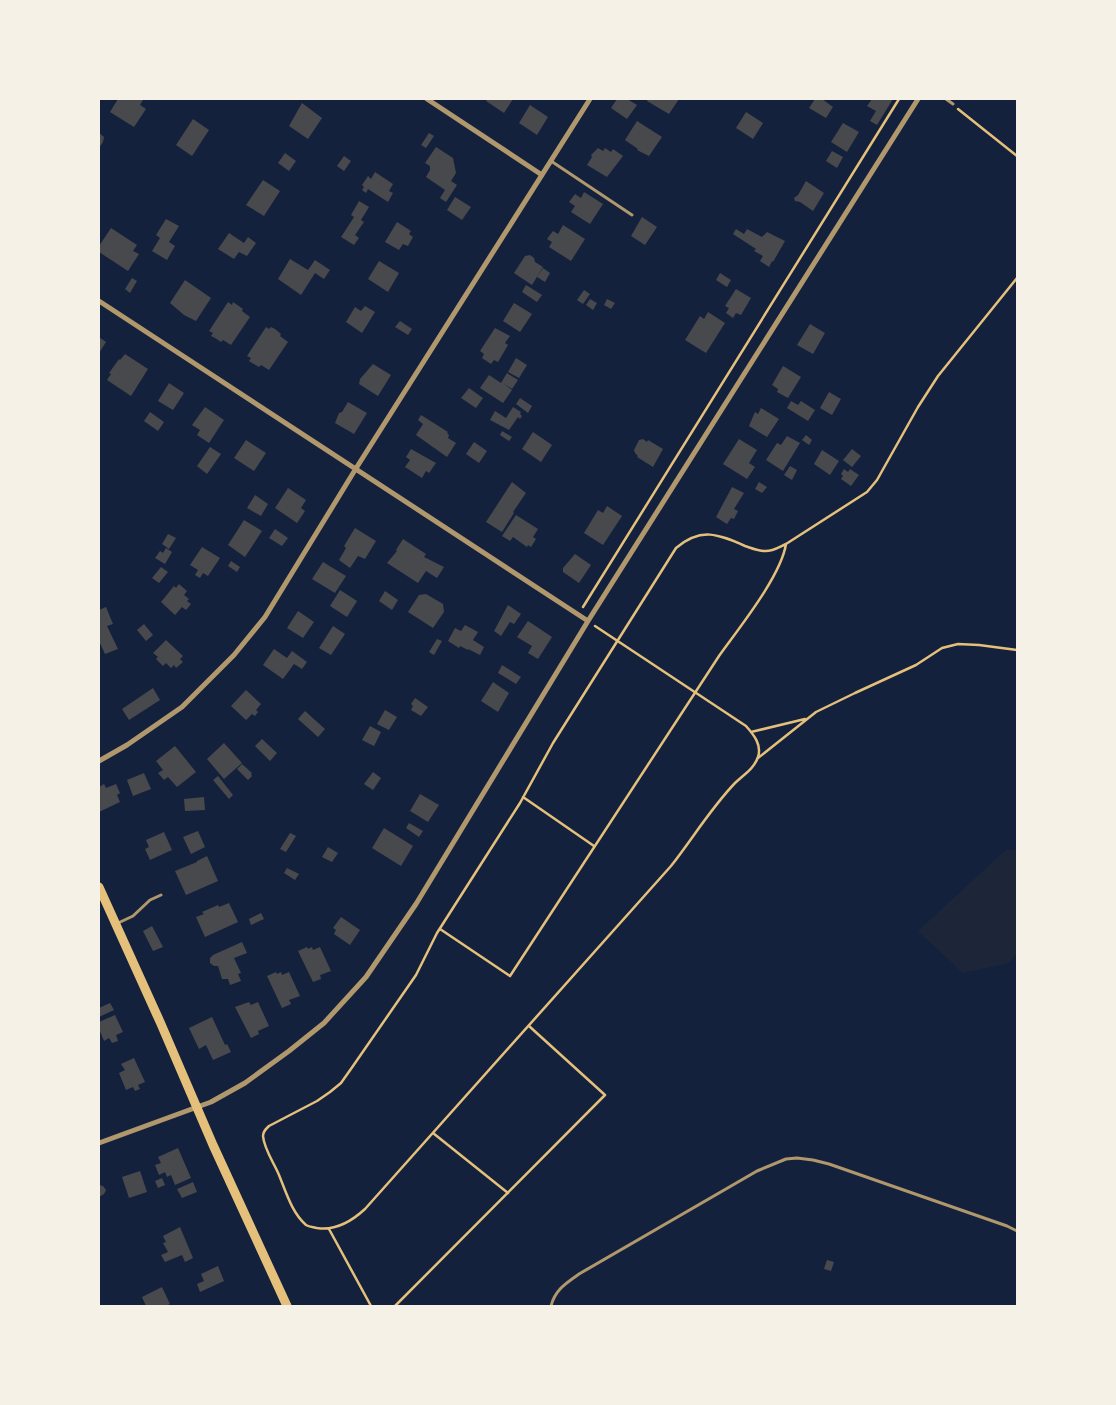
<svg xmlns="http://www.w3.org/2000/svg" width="1116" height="1405" viewBox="0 0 1116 1405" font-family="Barlow,sans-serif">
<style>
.green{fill:#1d2539}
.building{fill:#48494c}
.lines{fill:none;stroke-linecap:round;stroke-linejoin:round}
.path{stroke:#e5c07b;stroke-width:2.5}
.service{stroke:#b1986c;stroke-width:3}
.minor{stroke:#b1986c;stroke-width:5}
.secondary{stroke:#e5c07b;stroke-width:9}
</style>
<rect width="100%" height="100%" fill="#14213d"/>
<path class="green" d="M1006,850H1017V953L1009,963L963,973L918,931Z"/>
<path class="building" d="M118,99L143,100L140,105L146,109L134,127L110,112Z
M488,99H513L504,113L486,101Z
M617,99H627L637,105L627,119L611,108Z
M648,99H679L669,114L647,101Z
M815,99H822L833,107L826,118L809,108Z
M872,99H893L877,125L870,121L876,111L867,106Z
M302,103L322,118L308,139L289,126Z
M530,105L548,117L537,135L519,123Z
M746,112L763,123L753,139L736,128Z
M193,119L209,130L192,156L176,145Z
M637,121L662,137L649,156L637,150L638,149L625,140Z
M843,123L859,132L847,152L831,142Z
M99,133L104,137L103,142L99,148Z
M429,133L434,136L426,148L421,145Z
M436,147L453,158L456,173L451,181L457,185L446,202L440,198L445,190L426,177L430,170V166L425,163Z
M598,148L603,151L605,148L611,152L613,149L623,156L607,177L587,165L592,157L591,155Z
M832,151L843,157L837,168L826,161Z
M285,153L296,161L289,171L278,163Z
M344,156L351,161L344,171L337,166Z
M375,172L393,184L389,191L393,193L388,202L368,189L366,193L362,190L364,187L362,185L368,176L371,179Z
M263,180L280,191L264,216L246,205Z
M806,181L824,193L813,211L800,202L795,201L794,198L798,195Z
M584,192L603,204L590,224L571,212L575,206L569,202L575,194L581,198Z
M455,197L471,207L462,220L447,210Z
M359,201L369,207L361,220L364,222L355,235L359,238L354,245L341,237L354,217L351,215Z
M642,217L657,227L645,245L631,236Z
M166,219L179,226L169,242L175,246L167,260L152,251L160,238L156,235Z
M397,222L411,231L409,234L413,237L408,246L403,244L399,250L385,242Z
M563,225L585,239L571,261L549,247L552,242L547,239L553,231L558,234Z
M111,228L137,245L133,251L139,254L128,271L99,252V246Z
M736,229L744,234L747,229L762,237L767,232L785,241L773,262L772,261L769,267L760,261L763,256L754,251L756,249L733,234Z
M229,233L244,243L248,237L256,243L247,256L239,252L234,259L218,249Z
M530,255L534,258L535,262L543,267L532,285L514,273L525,256Z
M290,259L308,270L315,260L330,270L324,279L315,273L301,295L278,279Z
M379,261L399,273L388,292L368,279Z
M543,268L550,273L545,282L537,277Z
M720,273L731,280L727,287L716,280Z
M132,278L137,281L130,293L125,289Z
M185,280L211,298L196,321L184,315L170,303Z
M526,285L542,295L537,302L522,292Z
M736,289L751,298L741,315L736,313L733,318L726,313L729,308L725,306Z
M584,290L590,294L583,304L577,300Z
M590,299L597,303L593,310L586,305Z
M607,299L615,303L611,309L604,305Z
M228,302L232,305L233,302L243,309L242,311L250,317L231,345L223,340L221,342L215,338L211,336L213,333L209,331Z
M514,303L532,314L520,332L503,321Z
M365,306L375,312L362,333L346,322L355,307L361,311Z
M708,312L725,323L706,353L685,340L700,316L704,319Z
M400,321L412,329L408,335L395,327Z
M810,324L825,333L813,354L797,345Z
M266,327L269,329L271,327L275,329L281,334L280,336L288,342L269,370L261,365L259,367L252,363L249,361L251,358L247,356Z
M495,328L510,336L505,343L508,345L498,362L494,360L491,364L482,358L484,354L480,351Z
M99,337L106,342L99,353Z
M125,354L148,369L131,396L107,380L111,374L109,373L119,359L120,360Z
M516,358L527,365L519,378L508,372Z
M373,364L391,375L378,396L359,384L360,379Z
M783,366L801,377L788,398L777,392L778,389L772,385Z
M507,373L518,380L512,389L503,383L512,390L503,403L480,388L489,375L501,383Z
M169,383L184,393L173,410L158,401Z
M469,388L483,398L476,408L461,398Z
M829,392L841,399L832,415L820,408Z
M520,398L532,406L528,413L516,404Z
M791,401L798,405L801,401L815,410L808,421L787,408Z
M348,402L367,413L354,434L335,423L339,413L342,412Z
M205,407L224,420L209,443L197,435L200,430L192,425Z
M513,407L521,412L520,414L522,416L520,419L518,417L509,430L490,420L495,411L506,418Z
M761,408L779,419L767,437L749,426L755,412L758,414Z
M150,412L164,422L158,431L144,421Z
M421,415L448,432L447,433L449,435L448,438L456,443L447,457L416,435L423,424L418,420Z
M502,431L512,437L509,441L500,435Z
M533,432L552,445L541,462L522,449Z
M806,435L812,440L809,445L802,440Z
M787,436L800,443L783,471L766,460L777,443L781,445Z
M643,439L647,442L648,440L663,449L653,467L637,457L638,456L635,453L634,450L639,440Z
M739,439L757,450L749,463L755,467L747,479L723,464Z
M246,440L266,453L254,471L234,458Z
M474,442L487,451L479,463L466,454Z
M210,447L221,454L207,474L197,466Z
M411,449L436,463L429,473L426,471L422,478L405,467L410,460L406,457Z
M852,449L861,456L852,467L843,460Z
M822,450L839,461L830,475L814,464Z
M790,466L797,470L792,480L784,475Z
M844,469L848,472L850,469L859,475L851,486L841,479L843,476L841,474Z
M512,482L526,493L513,512L514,513L502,532L486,522Z
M759,482L767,487L762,493L755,489Z
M732,487L744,493L734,509L738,511L734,519L731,518L727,524L716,517Z
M288,488L306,500L301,508L305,511L297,523L275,508Z
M255,495L268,504L261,516L247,508Z
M607,506L622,516L603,545L584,533L598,510L603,513Z
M516,515L538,529L533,537L536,539L531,547L528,545L527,547L513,537L510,541L502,536Z
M244,520L262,531L245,557L228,545Z
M355,528L376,541L365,559L358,556L350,568L339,560L346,548L344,546Z
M275,529L288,538L282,546L269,538Z
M168,534L176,538L169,549L162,544Z
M403,539L426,554L424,557L444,567L437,578L426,571L418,583L387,563L397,551L396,550Z
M202,547L220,558L208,576L203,573L200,578L195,575L198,570L190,565Z
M166,548L172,552L165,564L155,558L160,551L163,553Z
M575,554L591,565L579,583L563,572V568Z
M231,561L240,567L237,572L228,566Z
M323,562L346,576L335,593L312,579Z
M161,567L168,572L159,583L152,578Z
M179,584L187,591L184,595L189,599L187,601L191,604L186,610L182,607L175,615L161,602L174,586L176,588Z
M340,590L357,601L347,617L330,606Z
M385,591L398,600L392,610L379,601Z
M426,594L443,604L444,612L433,628L408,612L419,595Z
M508,605L521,614L514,624L510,622L501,636L494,631Z
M106,607L113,624L107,626L118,649L105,654L99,641V610Z
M298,611L314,622L303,638L287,628Z
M528,621L552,637L538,659L528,653L532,646L517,637Z
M144,624L153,635L146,641L137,630Z
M465,625L478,632L473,640L484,647L480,655L468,649V650L460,646L459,648L448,641L455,628L461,631Z
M333,626L345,634L331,655L319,648Z
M437,639L442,641L434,655L429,652Z
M166,640L183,656L180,659L183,662L176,668L174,665L171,668L166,663L163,666L156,659L158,657L153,653Z
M274,649L287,658L292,651L307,662L302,669L294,664L283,679L263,665Z
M502,665L521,677L516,684L498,673Z
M493,682L509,693L498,712L481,701Z
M153,688L160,700L129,720L122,709Z
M246,690L261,704L256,710L258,712L255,716L252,714L246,720L231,706Z
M415,698L428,707L421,716L411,710L413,706L411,704Z
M385,710L397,717L389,730L377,724Z
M305,711L325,729L318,737L298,719Z
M370,726L381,732L374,746L362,740Z
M262,739L277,753L270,761L255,746Z
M224,743L242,763L224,779L207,759Z
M175,746L196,772L177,787L168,777L164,780L158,773L163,770L156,761Z
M242,764L252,773L251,774L252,776L248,780L237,769Z
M373,772L381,778L373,790L364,784Z
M144,773L151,789L133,796L127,780Z
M218,776L233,795L229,799L213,780Z
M104,784L106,788L116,784L120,793L117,795L120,802L99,812V787Z
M420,794L439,805L428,822L410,811Z
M204,797L205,810L185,811L184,799Z
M409,823L423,831L419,837L406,828Z
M384,828L413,846L401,866L372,848Z
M198,831L205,847L191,854L183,837Z
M164,832L172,850L150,860L145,849L149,847L146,840Z
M290,833L296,836L286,852L280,849Z
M328,847L338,853L332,862L322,857Z
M207,856L218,881L186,895L175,871L197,862V861Z
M287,868L299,874L295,880L284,873Z
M229,903L238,922L205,937L196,917L204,914L202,912L218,905L219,907Z
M261,913L264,919L251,925L249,919Z
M341,917L360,930L350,945L334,934L336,930L333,928Z
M152,926L163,947L153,951L143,931Z
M242,942L247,953L234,958L241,973L238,974L241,981L230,985L228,979H222L218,966H214L210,963V958L213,955Z
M307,947L308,949L312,947L313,950L320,947L331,971L320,975L321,979L313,982L298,951Z
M276,972L277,974L281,972L282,975L289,972L300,996L289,1000L291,1004L282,1008L267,976Z
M249,1002L251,1005L258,1002L269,1026L258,1031L259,1034L251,1038L235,1007Z
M110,1003L114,1010L99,1017V1008Z
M115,1015L123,1032L116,1035L118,1041L112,1043L109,1038L104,1041L99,1029V1022Z
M212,1017L225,1045L227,1044L231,1052L213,1060L206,1045L199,1049L189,1028Z
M134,1058L145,1082L138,1085L140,1089L135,1091L133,1087L126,1090L119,1073L125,1070L121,1064Z
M178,1148L191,1178L175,1185L171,1175L167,1177L165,1172L159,1175L155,1165L161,1163L158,1157Z
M140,1171L147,1192L129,1198L122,1177Z
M162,1178L165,1185L158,1188L155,1181Z
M193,1182L197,1192L182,1198L177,1189Z
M99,1185L103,1186L106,1190L104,1194L99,1197Z
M180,1227L193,1258L185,1262L182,1255L165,1262L161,1255L168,1252L163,1243L166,1242L163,1236Z
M827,1260L834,1262L831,1271L824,1269Z
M218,1266L224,1281L200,1292L197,1284L204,1281L201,1274Z
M162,1287L170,1304L166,1306H146L142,1297Z"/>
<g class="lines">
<path class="path" d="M958,109L1017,156
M583,607L899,99
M595,626L746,726C754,735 762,745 758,757C754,769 743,775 735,783C711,808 693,838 671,866L365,1209C352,1221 336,1231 317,1228C313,1227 309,1227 306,1225C292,1213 286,1192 279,1175C274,1163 264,1149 263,1136C263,1131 266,1129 269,1126L317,1101L330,1092L341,1083L353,1066L416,975L437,933L520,803L553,743L676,548C701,527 718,534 745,546C751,548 758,551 764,551C772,552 779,547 786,544L867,492L877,480L918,407L938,376L1017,278
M751,732L805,719
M758,758L816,712L855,693L916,665L942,648L958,644L979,645L1017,650
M523,797L594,846
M440,929L510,976L719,656C739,628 781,576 786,544
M433,1133L508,1193
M329,1229L371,1306
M395,1306L605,1095L529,1026"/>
<path class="service" d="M946,99L953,104
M551,161L632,215
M116,924L133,916L150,900L161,895
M551,1306C555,1290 566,1283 579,1274L757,1171L786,1159L797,1158L813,1160L829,1164L1007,1226L1017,1231"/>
<path class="minor" d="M427,99L542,175
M99,301L588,621
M99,761L127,745L182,707L234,655L265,617L355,470L590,99
M99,1143L211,1102L245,1083L289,1051L324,1023L366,977L416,904L588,621L918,99"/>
<path class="secondary" d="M99,887L161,1024L213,1145L287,1306"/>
</g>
<rect width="1116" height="1405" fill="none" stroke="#f6f1e7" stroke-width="200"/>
</svg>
